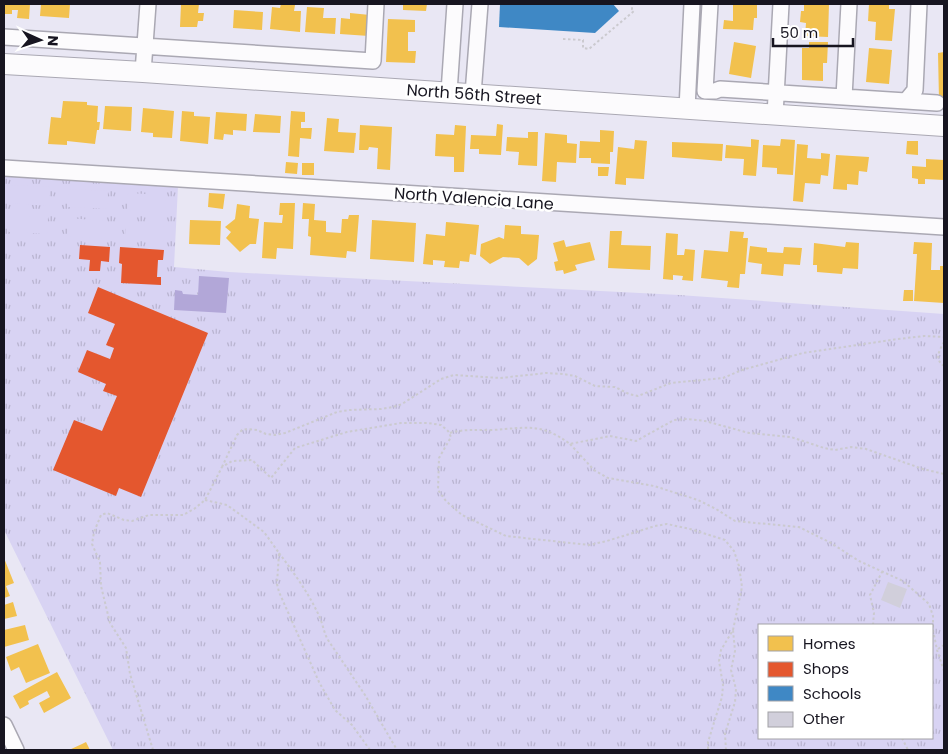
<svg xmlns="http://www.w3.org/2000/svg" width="948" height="754" viewBox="0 0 948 754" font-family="Poppins,sans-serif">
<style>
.grass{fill:url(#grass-tufts);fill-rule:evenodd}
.park{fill:#d8d3f3}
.water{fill:#b2a7d8}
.homes{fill:#f2c14e}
.shops{fill:#e4572e}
.schools{fill:#3f88c5}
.building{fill:#d1cfdb}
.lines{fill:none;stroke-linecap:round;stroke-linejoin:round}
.minor-casing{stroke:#aaa8b3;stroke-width:18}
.major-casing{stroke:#aaa8b3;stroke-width:22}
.path{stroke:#cbcacf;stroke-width:2;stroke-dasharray:2.5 2.5;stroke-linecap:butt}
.minor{stroke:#fcfbfd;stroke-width:15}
.major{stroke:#fcfbfd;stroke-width:20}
.labels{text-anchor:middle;stroke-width:5;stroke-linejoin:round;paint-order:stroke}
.street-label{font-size:16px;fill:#171520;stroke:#fff}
</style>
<defs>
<pattern id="grass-tufts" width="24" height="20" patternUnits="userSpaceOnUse" patternTransform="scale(1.25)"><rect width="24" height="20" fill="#d8d3f3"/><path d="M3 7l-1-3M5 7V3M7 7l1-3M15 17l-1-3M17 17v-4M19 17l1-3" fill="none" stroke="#b9b4d0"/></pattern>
</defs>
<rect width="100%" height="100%" fill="#e9e7f4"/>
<path class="grass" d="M4,175L178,186L174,267L229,272L679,295L944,314V750H113L4,530ZM759,625H932V738H759Z"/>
<path class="park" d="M11,185L50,187L49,206L10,203Z
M69,189L108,191L107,209L68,207Z
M128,193L166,195L165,213L127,210Z
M10,215L48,217L47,234L9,232Z
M68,218L106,221L105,239L67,236Z
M126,222L164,225L163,242L125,240Z"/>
<path class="water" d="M199,276L229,278L226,313L174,310L175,290L182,291L183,294L198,295Z"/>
<path class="homes" d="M4,4H30L29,19L17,18L18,10H12V14H4Z
M41,4H70L69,18L40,16Z
M181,4H199L198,13H204L203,21H198L197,27H180Z
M281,4L295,5L294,11H301L300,32L270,29L272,7L280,8Z
M403,4H427L426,11L403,10Z
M733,4H757V18H754L753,30L723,29L724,20L733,21Z
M804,4H829L828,37L805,36L806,23L800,22L801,11H804Z
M869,4H889V9H895L892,41L875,40L876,22L868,21Z
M307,7L324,8L323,18H336L335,34L305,32Z
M234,10L263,12L262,30L233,28Z
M350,13L370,15L369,36L340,34L341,18L350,19Z
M388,19L415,20V32H408V51H416L415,63L386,62Z
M734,42L756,46L751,78L729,74Z
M809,42H828L827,63H823V81L802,80V48H809Z
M869,48L892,50L889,84L866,82Z
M944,52V100H939L938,53Z
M63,101L87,102V105L98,106L97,122H100L99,130H97L95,144L67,141V145L48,144L51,117L61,118Z
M105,106L132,107L131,131L103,129Z
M143,108L174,111L172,138L153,137V133L141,132Z
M182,111L194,112V116L210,117L208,144L180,141Z
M291,111L305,112V122H301V128H312L311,139L300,138L299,157L288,156Z
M216,112L247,114L246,131L233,130V135L224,134L223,140L214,139Z
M255,114L281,116L280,133L253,132Z
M327,118L339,119L338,132L356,133L354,153L324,151Z
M497,124L503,125L501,155L479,154V149H470L471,135L496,136Z
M360,125L392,127L390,170L377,169L378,148L369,147L368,150H359Z
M455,125L466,126L464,172H454V157L435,156L436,134L454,135Z
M600,130L614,131L613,152H610V164L591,163V158H579L580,141L600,142Z
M528,132H538L537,166L518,165L519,152L506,151L507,137L528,138Z
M545,133L567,135V143L577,144L576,163L557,162L556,182L542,181Z
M751,139L759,140L756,176L743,175L744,159L725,158L726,145L751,147Z
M781,139L795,140L793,175L777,174V168L762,167L763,145L780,146Z
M635,140L647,141L644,179L626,178V185L615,184L618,147L634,149Z
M907,141H918V155L906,154Z
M672,142L723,144L722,161L672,157Z
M797,144L808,145L807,158L821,159V153L830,154L828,176L821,175L820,184L805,183L803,202L793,201Z
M836,155L869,157L867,172L859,171L858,185L847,184V190L833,189Z
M926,159L944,160V180L925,179V184H918V179L912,178V166L926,167Z
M286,162L298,163L297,174L285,173Z
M302,163H314V175H302Z
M598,167H609L608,176H598Z
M209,193L225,194L223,209L208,207Z
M280,203H295L293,249L277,248L276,259L262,258L264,222L282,223L283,215H279Z
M303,203L315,204L314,220L326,221V232L341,233L342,219H348L349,215H359L356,252L347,251L346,258L310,255L311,237L308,236L309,219H302Z
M237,204L250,206L249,218L259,219L256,244H250L240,252L226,238L231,232L225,227L235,219Z
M190,220L221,221L220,245L189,244Z
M372,220L416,223L414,262L370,259Z
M446,222L479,225L476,255L470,254L469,262L460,261L459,268L444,267L445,261L433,260V265L423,264L426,234L445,236Z
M505,225L521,226V234L539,235L537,259L528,266L519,258L503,257L490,264L480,256L481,244L499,237L504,239Z
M610,231H622L621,245L651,246L650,270L608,268Z
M730,231L744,232L743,238H748L745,274H740L739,288L727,287L728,281L701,278L704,250L728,252Z
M666,233L678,234L677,255H684L685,249L695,250L693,281L682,280L683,276L673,275V280L663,279Z
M564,240L566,247L590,242L595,260L575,265L577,270L564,274L563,270L556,271L554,262L558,261L553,243Z
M846,242L859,243L858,269L843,268L842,274L817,272V265H813L814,243L845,247Z
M914,242L932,243L931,270H940V266H944V303L914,301L917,254H913Z
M750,246L767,248V252L783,253L784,247L802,248L800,265L784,264L783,276L761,274L762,264L748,262Z
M904,290H913V301H903Z
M4,558L14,583L6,586L10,596L4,598Z
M13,602L17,616L4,619V605Z
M25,625L29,640L4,647V630Z
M38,644L50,673L26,683L19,667L11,671L6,657Z
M57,672L71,698L44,713L39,703L50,697L47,691L28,701L29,704L20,709L13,696Z
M86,742L90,750H69L82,744Z"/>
<path class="shops" d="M80,245L110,247L109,262L101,261L100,271H89L90,260L79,259Z
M120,247L164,250L163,260H158L157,277H161V285L121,283L122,264L119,263Z
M98,287L208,333L141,497L119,488L116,496L53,470L74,420L102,431L117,396L103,391L106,384L78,372L87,350L110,359L114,348L106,345L115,324L88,313Z"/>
<path class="schools" d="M500,4H613L619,11L595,33L499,27Z"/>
<path class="building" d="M888,582L907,589L900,608L881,600Z"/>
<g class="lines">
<defs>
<path id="minor" d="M710,4L705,91H715L720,89L937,103
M4,37L373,61L376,4
M143,72L148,4
M449,92L455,4
M473,94L480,4
M844,97L849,4
M906,101L915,90L919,4
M687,109L692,4
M775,115L781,4
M4,168L944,227
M4,725L16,750"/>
<path id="major" d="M4,64L143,72L944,126"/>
</defs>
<use href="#minor" class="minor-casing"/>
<use href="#major" class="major-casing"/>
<path class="path" d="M563,39L583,40V48L589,49L634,11L632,9V4
M944,342C939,351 934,359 944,366
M450,433C464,429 477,430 492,430C526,428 540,422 570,444L610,436L636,441L674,420L687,419L705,421L749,433L791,437L824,448L835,450L851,447L866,449L923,469L944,474
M570,444L594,470L608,478L654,486L698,500L716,509L735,521L799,527L831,543L859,561L903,581L929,604L933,616V630L937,650L944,671
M222,467L237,435L242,430L248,429L257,430L266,434L275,435L285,433L337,412L349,410L381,409L393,407L402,404L441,379L454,375L500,378L546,373L563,374L575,376L595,386L615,387L629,394L638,396L671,383L723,378L742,370L803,353L898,339L924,336L944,337
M205,500L227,505L264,532L279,553L277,584L279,592L319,682L335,710L352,725L370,750
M279,553C294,573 310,595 320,618C323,625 324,633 328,640L365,695L397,750
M873,625L874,613L870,595L882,572
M938,649L944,645
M902,738L908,750
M153,750L130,674L126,648L110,623L101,586L100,562L92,544L94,532L101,515L107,513L124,520L132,521L149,515H183L194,509L205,500L222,467L232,461L252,460L271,478L295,448L347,432L401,423H428L441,425L448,431L451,437L439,458L438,490L446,501L462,515L506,536L589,545L607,541L655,526L667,524L690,529L725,540L734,551L739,566L742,587L733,630L721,650L719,661L723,685L722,697L708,742V750
M726,750L725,734L735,702L736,689L731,670L735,651L733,630"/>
<use href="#minor" class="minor"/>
<use href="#major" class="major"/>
</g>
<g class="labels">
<g class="street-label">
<text transform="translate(474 94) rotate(4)" y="6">North 56th Street</text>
<text transform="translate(474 198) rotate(4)" y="6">North Valencia Lane</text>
</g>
</g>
<rect width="948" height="754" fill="none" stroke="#171520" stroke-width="10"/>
<rect x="758" y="624" width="175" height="115" fill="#ffffff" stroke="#a2a1a6"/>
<rect x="768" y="636" width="25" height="15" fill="#f2c14e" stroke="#a2a1a6"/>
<text x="803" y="649" font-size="15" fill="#171520">Homes</text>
<rect x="768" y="662" width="25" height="15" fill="#e4572e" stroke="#a2a1a6"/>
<text x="803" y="674" font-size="15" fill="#171520">Shops</text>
<rect x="768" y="686" width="25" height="15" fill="#3f88c5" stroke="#a2a1a6"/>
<text x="803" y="699" font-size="15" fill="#171520">Schools</text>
<rect x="768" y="712" width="25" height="15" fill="#d1cfdb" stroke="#a2a1a6"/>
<text x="803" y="724" font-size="15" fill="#171520">Other</text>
<g transform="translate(40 40) rotate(93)" stroke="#ffffff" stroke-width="4" paint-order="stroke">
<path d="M0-4L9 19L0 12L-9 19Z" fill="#171520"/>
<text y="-8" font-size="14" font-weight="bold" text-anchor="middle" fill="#171520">N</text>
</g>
<path d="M773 38v8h80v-8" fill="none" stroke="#171520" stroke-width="2.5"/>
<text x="780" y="38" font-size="15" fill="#171520" stroke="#ffffff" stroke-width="4" paint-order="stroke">50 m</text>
</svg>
